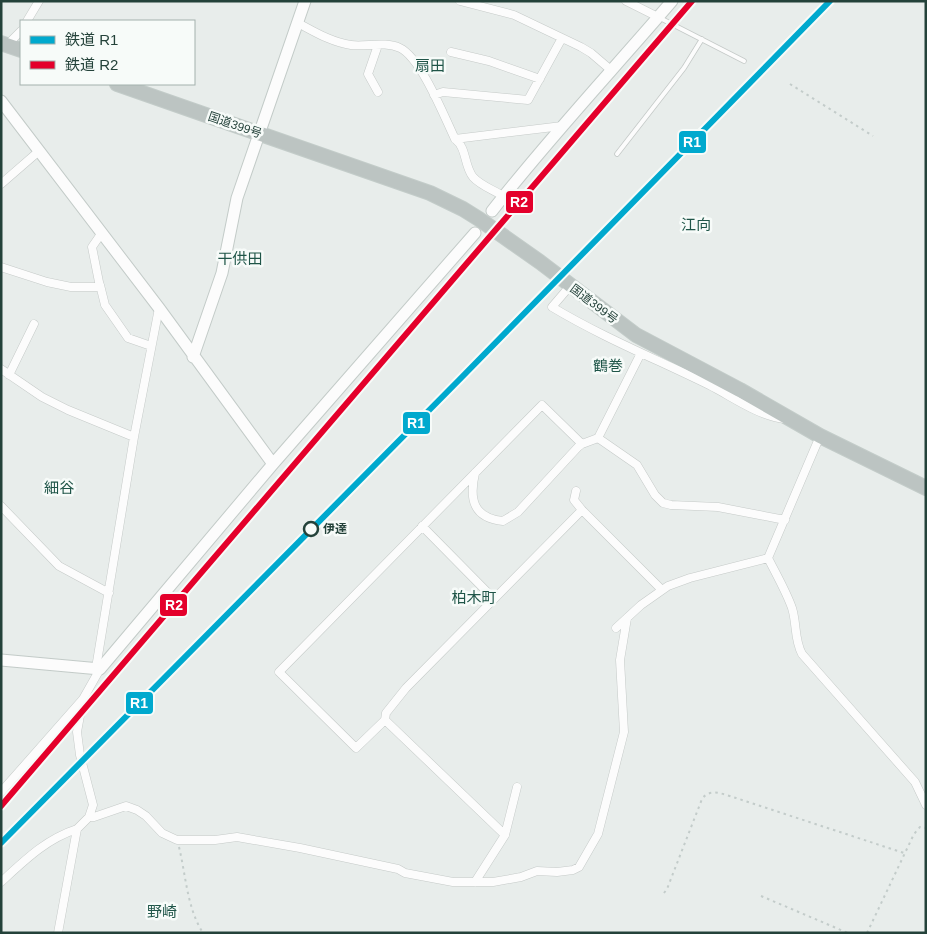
<svg xmlns="http://www.w3.org/2000/svg" width="927" height="934" viewBox="0 0 927 934" font-family="Arial,'Noto Sans JP',sans-serif">
<style>
.lines{fill:none;stroke-linecap:round;stroke-linejoin:round}
.lane-casing{stroke:#c5cac8;stroke-width:5.5}
.street-casing{stroke:#c5cac8;stroke-width:9}
.secondary-casing{stroke:#c3cbc8;stroke-width:13}
.highway-casing{stroke:#c3ccc9;stroke-width:16}
.path{stroke:#c3ccca;stroke-width:2;stroke-dasharray:2.5 4;stroke-linecap:butt}
.lane{stroke:#fcfcfc;stroke-width:4}
.street{stroke:#fcfcfc;stroke-width:8}
.secondary{stroke:#fcfcfc;stroke-width:11}
.highway{stroke:#bcc4c2;stroke-width:14}
.rail-1-casing{stroke:#f7fbf9;stroke-width:10}
.rail-2-casing{stroke:#f7fbf9;stroke-width:10}
.rail-1{stroke:#00a9ce;stroke-width:6}
.rail-2{stroke:#e4002b;stroke-width:6}
.stop-dot{fill:#f7fbf9;stroke:#24423a;stroke-width:2.5}
.labels{text-anchor:middle;stroke-width:5;stroke-linejoin:round;paint-order:stroke}
.street-label{font-size:12px;fill:#24423a;stroke:#f7fbf9}
.stop-label{font-size:12px;font-weight:bold;fill:#24423a;stroke:#f7fbf9;text-anchor:start}
.quarter-label{font-size:15px;fill:#1f5548;stroke:#f7fbf9}
.line-badge{stroke:#f7fbf9;stroke-width:2}
.badge-label{font-size:14px;text-anchor:middle;font-weight:bold;fill:#fff}
</style>
<rect width="100%" height="100%" fill="#e8edeb"/>
<g class="lines">
<defs>
<path id="lane" d="M660,18L744,61
M617,154L684,68L702,39"/>
<path id="street" d="M460,1L514,15L581,47L591,53L612,71
M626,1L658,17
M27,21L39,1
M298,23C315,32 331,42 351,45C366,47 385,41 400,48C421,58 444,116 455,139C467,148 464,166 473,177C481,186 494,190 503,196
M7,45L21,31
M378,45L368,74L378,92
M451,52L489,61L540,79
M434,95L443,92L528,100L562,38
M455,139L562,126
M1,184L39,151
M1,267L47,282L71,287H100L92,247L101,234
M100,285L105,305L128,338L151,346
M570,286L552,307C602,337 656,359 709,385C733,397 758,416 785,419
M1,369L42,397L68,410L134,437
M9,375L34,324
M598,438L637,465L655,495L663,503L671,505L718,507L785,520
M475,473C469,499 473,518 503,521L518,512L578,447L582,444L598,438L641,353
M576,491L574,500L582,510L662,590
M1,506L59,566L109,593
M422,526L494,599
M768,558C776,574 786,591 792,608C797,624 794,639 802,654L915,782L926,805
M616,628L641,605L668,586L690,578L768,558L820,436
M96,668L134,437L159,308
M385,720L356,748L279,672L542,405L582,444
M1,792L83,699L100,669
M89,817H94L126,806L137,810L146,816L162,833L177,840H215L237,837L300,848L398,869L405,873L453,882H493L521,877L537,871L557,872L573,870L579,867L598,834L624,732L620,660L627,618
M505,835L385,720L386,713L406,688L582,510
M1,882C25,860 46,839 77,829
M475,882L505,835L517,787
M58,933L77,829L89,817L93,805L80,755L77,732L83,699"/>
<path id="secondary" d="M1,101L159,308L273,464
M492,211C549,138 612,71 672,1
M193,357L222,273L237,198L305,1
M1,660L100,669L273,464L475,233"/>
<path id="highway" d="M1,43L21,50
M117,84L430,193L463,209L479,219L540,262L636,335L740,390L820,436L926,488"/>
</defs>
<use href="#lane" class="lane-casing"/>
<use href="#street" class="street-casing"/>
<use href="#secondary" class="secondary-casing"/>
<use href="#highway" class="highway-casing"/>
<path class="path" d="M790,84L873,136
M179,847C186,876 187,908 203,933
M664,893L667,889L702,799C710,787 725,795 736,798L904,853
M761,896L848,933
M867,933L914,834L920,827L926,828"/>
<use href="#lane" class="lane"/>
<use href="#street" class="street"/>
<use href="#secondary" class="secondary"/>
<use href="#highway" class="highway"/>
<defs>
<path id="rail-1" d="M1,843L460,379L830,1"/>
<path id="rail-2" d="M1,806L692,1"/>
</defs>
<use href="#rail-1" class="rail-1-casing"/>
<use href="#rail-2" class="rail-2-casing"/>
<use href="#rail-1" class="rail-1"/>
<use href="#rail-2" class="rail-2"/>
</g>
<circle class="stop-dot" cx="311" cy="529" r="7"/>
<g class="labels">
<g class="street-label">
<text transform="translate(235 125) rotate(19)" y="4">国道399号</text>
<text transform="translate(594 304) rotate(37)" y="4">国道399号</text>
</g>
<g class="stop-label">
<text x="323" y="533">伊達</text>
</g>
<g class="quarter-label">
<text x="430" y="71">扇田</text>
<text x="696" y="230">江向</text>
<text x="240" y="264">干供田</text>
<text x="608" y="371">鶴巻</text>
<text x="59" y="493">細谷</text>
<text x="474" y="603">柏木町</text>
<text x="162" y="917">野崎</text>
</g>
</g>
<g class="line-badge">
<rect x="678" y="130" width="29" height="24" rx="5" fill="#00a9ce"/>
<rect x="505" y="190" width="29" height="24" rx="5" fill="#e4002b"/>
<rect x="402" y="411" width="29" height="24" rx="5" fill="#00a9ce"/>
<rect x="159" y="593" width="29" height="24" rx="5" fill="#e4002b"/>
<rect x="125" y="691" width="29" height="24" rx="5" fill="#00a9ce"/>
</g>
<g class="badge-label">
<text x="692" y="147">R1</text>
<text x="519" y="207">R2</text>
<text x="416" y="428">R1</text>
<text x="174" y="610">R2</text>
<text x="139" y="708">R1</text>
</g>
<rect width="927" height="934" fill="none" stroke="#24423a" stroke-width="5"/>
<rect x="20" y="20" width="175" height="65" fill="#f7fbf9" stroke="#a3b1ad"/>
<rect x="30" y="36" width="25" height="8" fill="#00a9ce" stroke="#a3b1ad"/>
<text x="65" y="45" font-size="15" fill="#24423a">鉄道 R1</text>
<rect x="30" y="61" width="25" height="8" fill="#e4002b" stroke="#a3b1ad"/>
<text x="65" y="70" font-size="15" fill="#24423a">鉄道 R2</text>
</svg>
